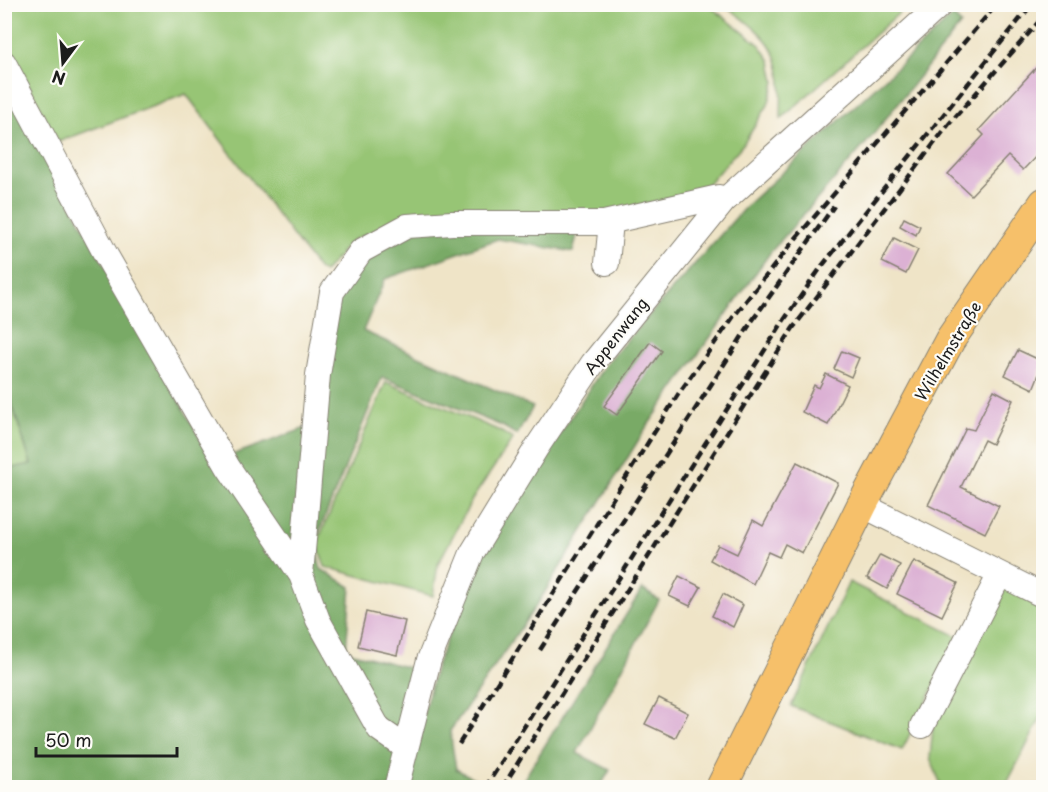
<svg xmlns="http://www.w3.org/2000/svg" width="1048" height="792" viewBox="0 0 1048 792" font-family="'Playpen Sans',sans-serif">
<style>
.green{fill:#97c574;stroke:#5a7048;stroke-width:1.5}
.forest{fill:#79aa66;stroke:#4a6341;stroke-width:1.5}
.building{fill:#dcb1d4}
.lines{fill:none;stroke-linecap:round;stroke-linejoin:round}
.minor-casing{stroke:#868072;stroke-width:26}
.major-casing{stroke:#868072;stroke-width:32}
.minor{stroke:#fff;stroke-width:24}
.major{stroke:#f6c06b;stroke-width:30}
.rail{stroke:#1c1c1c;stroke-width:4.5;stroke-dasharray:9 4.5;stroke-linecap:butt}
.labels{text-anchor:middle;stroke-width:4.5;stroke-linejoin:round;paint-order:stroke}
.street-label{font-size:16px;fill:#1c1c1c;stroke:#fdfcf7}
</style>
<rect width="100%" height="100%" fill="#fdfcf7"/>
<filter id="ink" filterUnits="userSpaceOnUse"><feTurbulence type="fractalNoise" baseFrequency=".0167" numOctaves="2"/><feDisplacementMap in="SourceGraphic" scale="12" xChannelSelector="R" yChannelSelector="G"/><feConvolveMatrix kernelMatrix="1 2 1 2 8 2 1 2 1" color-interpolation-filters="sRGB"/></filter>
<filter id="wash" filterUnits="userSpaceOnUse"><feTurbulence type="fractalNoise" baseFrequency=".008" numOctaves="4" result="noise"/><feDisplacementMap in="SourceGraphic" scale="24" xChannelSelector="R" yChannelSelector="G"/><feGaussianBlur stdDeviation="1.35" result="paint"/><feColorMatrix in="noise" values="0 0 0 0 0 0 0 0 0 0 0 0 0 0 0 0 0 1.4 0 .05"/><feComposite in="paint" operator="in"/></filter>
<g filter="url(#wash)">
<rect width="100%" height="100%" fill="#efe4c7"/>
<path class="green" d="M5,4L708,5L760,45L771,61L775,82L768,105L744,143L702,191L611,213L408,216L351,241L324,273L318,269L186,94L58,142L5,39Z
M724,5H908L781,119C783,54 779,44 724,5Z
M4,381L31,464L5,470H4Z
M386,382L500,431L513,439L473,498L438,564L433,596L325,567L317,543Z
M849,582L959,637L902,750L791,706Z
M1003,585L1043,605V714L1005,787H942L930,758L933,726Z"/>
<path class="forest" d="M953,16L961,24L868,141L770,253L646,428L538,603L450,731L456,769L475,779L470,787L404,788L436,666L482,553L605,365L747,205Z
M5,84L213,462L314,425L332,292L407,226L580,223L573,252L498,239L385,279L363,331L533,407L517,435L502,426L382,377L314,544L321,569L351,587L346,651L417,670L391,787H5L4,470L31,464L5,381Z
M642,589L659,600L577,753L610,770L600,787H519Z"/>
<g id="blocks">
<path class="building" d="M1044,59V148L1023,170L1008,156L971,195L948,174L984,135L979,130Z
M904,218L920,226L916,235L900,226Z
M894,238L918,250L906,274L882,262Z
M650,342L662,351L617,415L604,406Z
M1018,350L1044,362L1033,389L1005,375Z
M842,351L859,358L851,377L834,369Z
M826,374L848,385L828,425L802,412L814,385L819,388Z
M994,390L1013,400L992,444L984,440L961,487L999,506L985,533L928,505L966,428L974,430Z
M797,462L838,483L802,553L785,544L779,557L768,552L753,584L710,560L718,545L737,554L753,520L763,526Z
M880,555L900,565L887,589L867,578Z
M914,561L958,583L942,616L897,594Z
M679,576L701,587L690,606L669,596Z
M723,594L743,605L733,627L712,616Z
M366,612L405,621L397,655L358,646Z
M659,698L688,713L675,738L645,724Z"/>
</g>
</g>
<g filter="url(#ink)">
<use href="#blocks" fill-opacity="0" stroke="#868072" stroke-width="1.5"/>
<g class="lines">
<defs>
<path id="minor" d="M4,63L107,257L228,467L301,575L318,620L379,729L405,747
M607,263L611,222
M862,505L1044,596
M301,575L318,375L332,292L361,251L407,226L452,223H604L719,197L724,201
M922,726L1000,574
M396,788L429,660L472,553L537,447L593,363L724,201L941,4"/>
<path id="major" d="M721,788L862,505L950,340L1044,203"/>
</defs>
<use href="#minor" class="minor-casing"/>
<use href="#major" class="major-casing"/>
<use href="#minor" class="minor"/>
<use href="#major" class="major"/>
<path class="rail" d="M540,650L752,321L834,206
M459,744L679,393L734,316L797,237L997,4
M485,788L784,320L822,266L1032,4
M502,788L793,328L949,124L1044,16"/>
</g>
</g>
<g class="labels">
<g class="street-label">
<text transform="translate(616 336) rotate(-52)" y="6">Appenwang</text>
<text transform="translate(948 351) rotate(-59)" y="6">Wilhelmstraße</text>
</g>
</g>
<rect width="1048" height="792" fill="none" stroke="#fdfcf7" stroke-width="24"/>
<g transform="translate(63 63) rotate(196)" stroke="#fdfcf7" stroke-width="4.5" paint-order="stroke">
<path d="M0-4.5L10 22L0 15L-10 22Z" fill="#1c1c1c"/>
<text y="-9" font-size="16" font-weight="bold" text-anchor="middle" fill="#1c1c1c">N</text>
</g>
<path d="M36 747v9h141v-9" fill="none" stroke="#1c1c1c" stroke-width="3"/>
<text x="45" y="747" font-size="18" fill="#1c1c1c" stroke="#fdfcf7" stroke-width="4.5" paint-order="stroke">50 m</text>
</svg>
